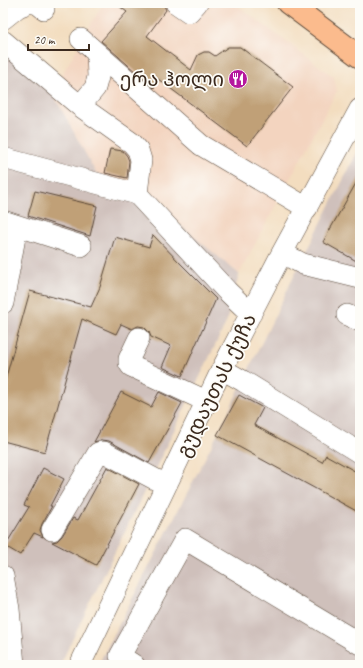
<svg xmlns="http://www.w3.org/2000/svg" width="363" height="668" viewBox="0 0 363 668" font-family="Caveat,'Noto Sans Georgian',sans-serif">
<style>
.built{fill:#f3d4bf}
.industrial{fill:#cfc0bb}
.building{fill:#c0a077}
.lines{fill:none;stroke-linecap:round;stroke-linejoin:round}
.minor-casing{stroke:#574536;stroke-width:22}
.major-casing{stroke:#574536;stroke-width:24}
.minor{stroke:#fff;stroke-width:21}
.major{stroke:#fbbb8d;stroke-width:22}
.labels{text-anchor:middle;stroke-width:3.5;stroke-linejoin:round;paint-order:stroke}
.poi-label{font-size:20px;fill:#3b2a1e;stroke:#fdfcf7;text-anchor:end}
.street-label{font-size:20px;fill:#3b2a1e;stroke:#fdfcf7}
</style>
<rect width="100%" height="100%" fill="#fdfcf7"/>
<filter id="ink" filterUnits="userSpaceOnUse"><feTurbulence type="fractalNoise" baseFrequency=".025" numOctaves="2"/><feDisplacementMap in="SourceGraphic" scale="8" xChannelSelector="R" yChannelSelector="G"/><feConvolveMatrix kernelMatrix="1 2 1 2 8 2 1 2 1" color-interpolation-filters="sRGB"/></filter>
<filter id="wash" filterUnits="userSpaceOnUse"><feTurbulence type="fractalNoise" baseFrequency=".012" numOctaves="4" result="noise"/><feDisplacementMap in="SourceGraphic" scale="16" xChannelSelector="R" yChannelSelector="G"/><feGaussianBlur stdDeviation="0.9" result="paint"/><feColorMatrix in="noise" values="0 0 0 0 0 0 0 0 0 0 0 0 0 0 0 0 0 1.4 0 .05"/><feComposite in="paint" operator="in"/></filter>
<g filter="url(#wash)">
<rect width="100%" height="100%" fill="#f3ddbf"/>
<path class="built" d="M103,3H234L334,77L337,91L239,274L131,184L96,173L52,92Z"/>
<path class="industrial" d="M3,46L52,92L96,173L131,184L239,274L226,323L60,665H3Z
M360,147V665H98L217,435L295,274Z"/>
<g id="blocks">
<path class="building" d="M115,3H164L165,8L166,10L147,36L191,70L198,55L204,52H209L215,56L228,47H240L293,87L247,146L158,79L154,88L101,41L127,12Z
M110,149L123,151L127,156L129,161L127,178L105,173Z
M360,176V263L323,242Z
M35,191L97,206L90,236L28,216Z
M153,235L180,263L216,299L182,376L162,367L171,346L151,337L149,332L144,327L138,326L132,329L121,324L116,334L82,319L45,452L3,441V388L30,291L91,307L100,287L115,237L149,247Z
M121,392L151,407L159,392L182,403L149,463L109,441L101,440L94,442Z
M239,395L263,408L254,425L322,462L326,455L360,474V513L217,435Z
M107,467L139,484L96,565L52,542L57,541L62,536L73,518L78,520Z
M43,468L64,479L50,506H52L42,524L40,530L43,537L34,533L20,555L5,546L29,507L24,505Z"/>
</g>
</g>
<g filter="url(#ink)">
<use href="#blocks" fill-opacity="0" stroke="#574536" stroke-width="1"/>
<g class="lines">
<defs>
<path id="minor" d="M34,3L38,4L44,9
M176,3L189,12L197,3
M3,19L18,7L28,3
M81,39L201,145L307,208
M3,41L80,106L132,143L138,150L141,160L137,194
M80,106L95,88L98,77L97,53
M3,158L137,194L227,291L251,314
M3,221L81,246
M282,253L303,264L360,278
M3,303L17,226
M347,315L360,321
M139,338L129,359V363L131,366L206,401
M222,369L243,381L360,453
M52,530L98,453L101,452H104L166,485
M3,576L9,609L14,665
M80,665L222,369L282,253L360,109
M134,665L120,656L185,539L360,644"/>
<path id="major" d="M288,3L360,57"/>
</defs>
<use href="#minor" class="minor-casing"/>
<use href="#major" class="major-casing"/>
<use href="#minor" class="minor"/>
<use href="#major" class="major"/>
</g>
</g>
<defs>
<symbol id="restaurant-disc" viewBox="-11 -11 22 22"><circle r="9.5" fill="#b5179e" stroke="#fdfcf7"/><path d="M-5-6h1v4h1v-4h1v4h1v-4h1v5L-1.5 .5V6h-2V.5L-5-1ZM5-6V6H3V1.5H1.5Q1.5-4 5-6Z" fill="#fff"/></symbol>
</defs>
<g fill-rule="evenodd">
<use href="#restaurant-disc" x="227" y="68" width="22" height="22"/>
</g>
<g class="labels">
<g class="poi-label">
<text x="224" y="86">ერა ჰოლი</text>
</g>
<g class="street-label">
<text transform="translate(216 385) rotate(-64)" y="7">გუდაუთას ქუჩა</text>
</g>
</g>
<rect width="363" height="668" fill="none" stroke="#fdfcf7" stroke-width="16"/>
<path d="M28 44v6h61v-6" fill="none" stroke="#3b2a1e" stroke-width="2"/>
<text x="34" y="44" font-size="12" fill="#3b2a1e" stroke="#fdfcf7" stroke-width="3" paint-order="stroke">20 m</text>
</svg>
